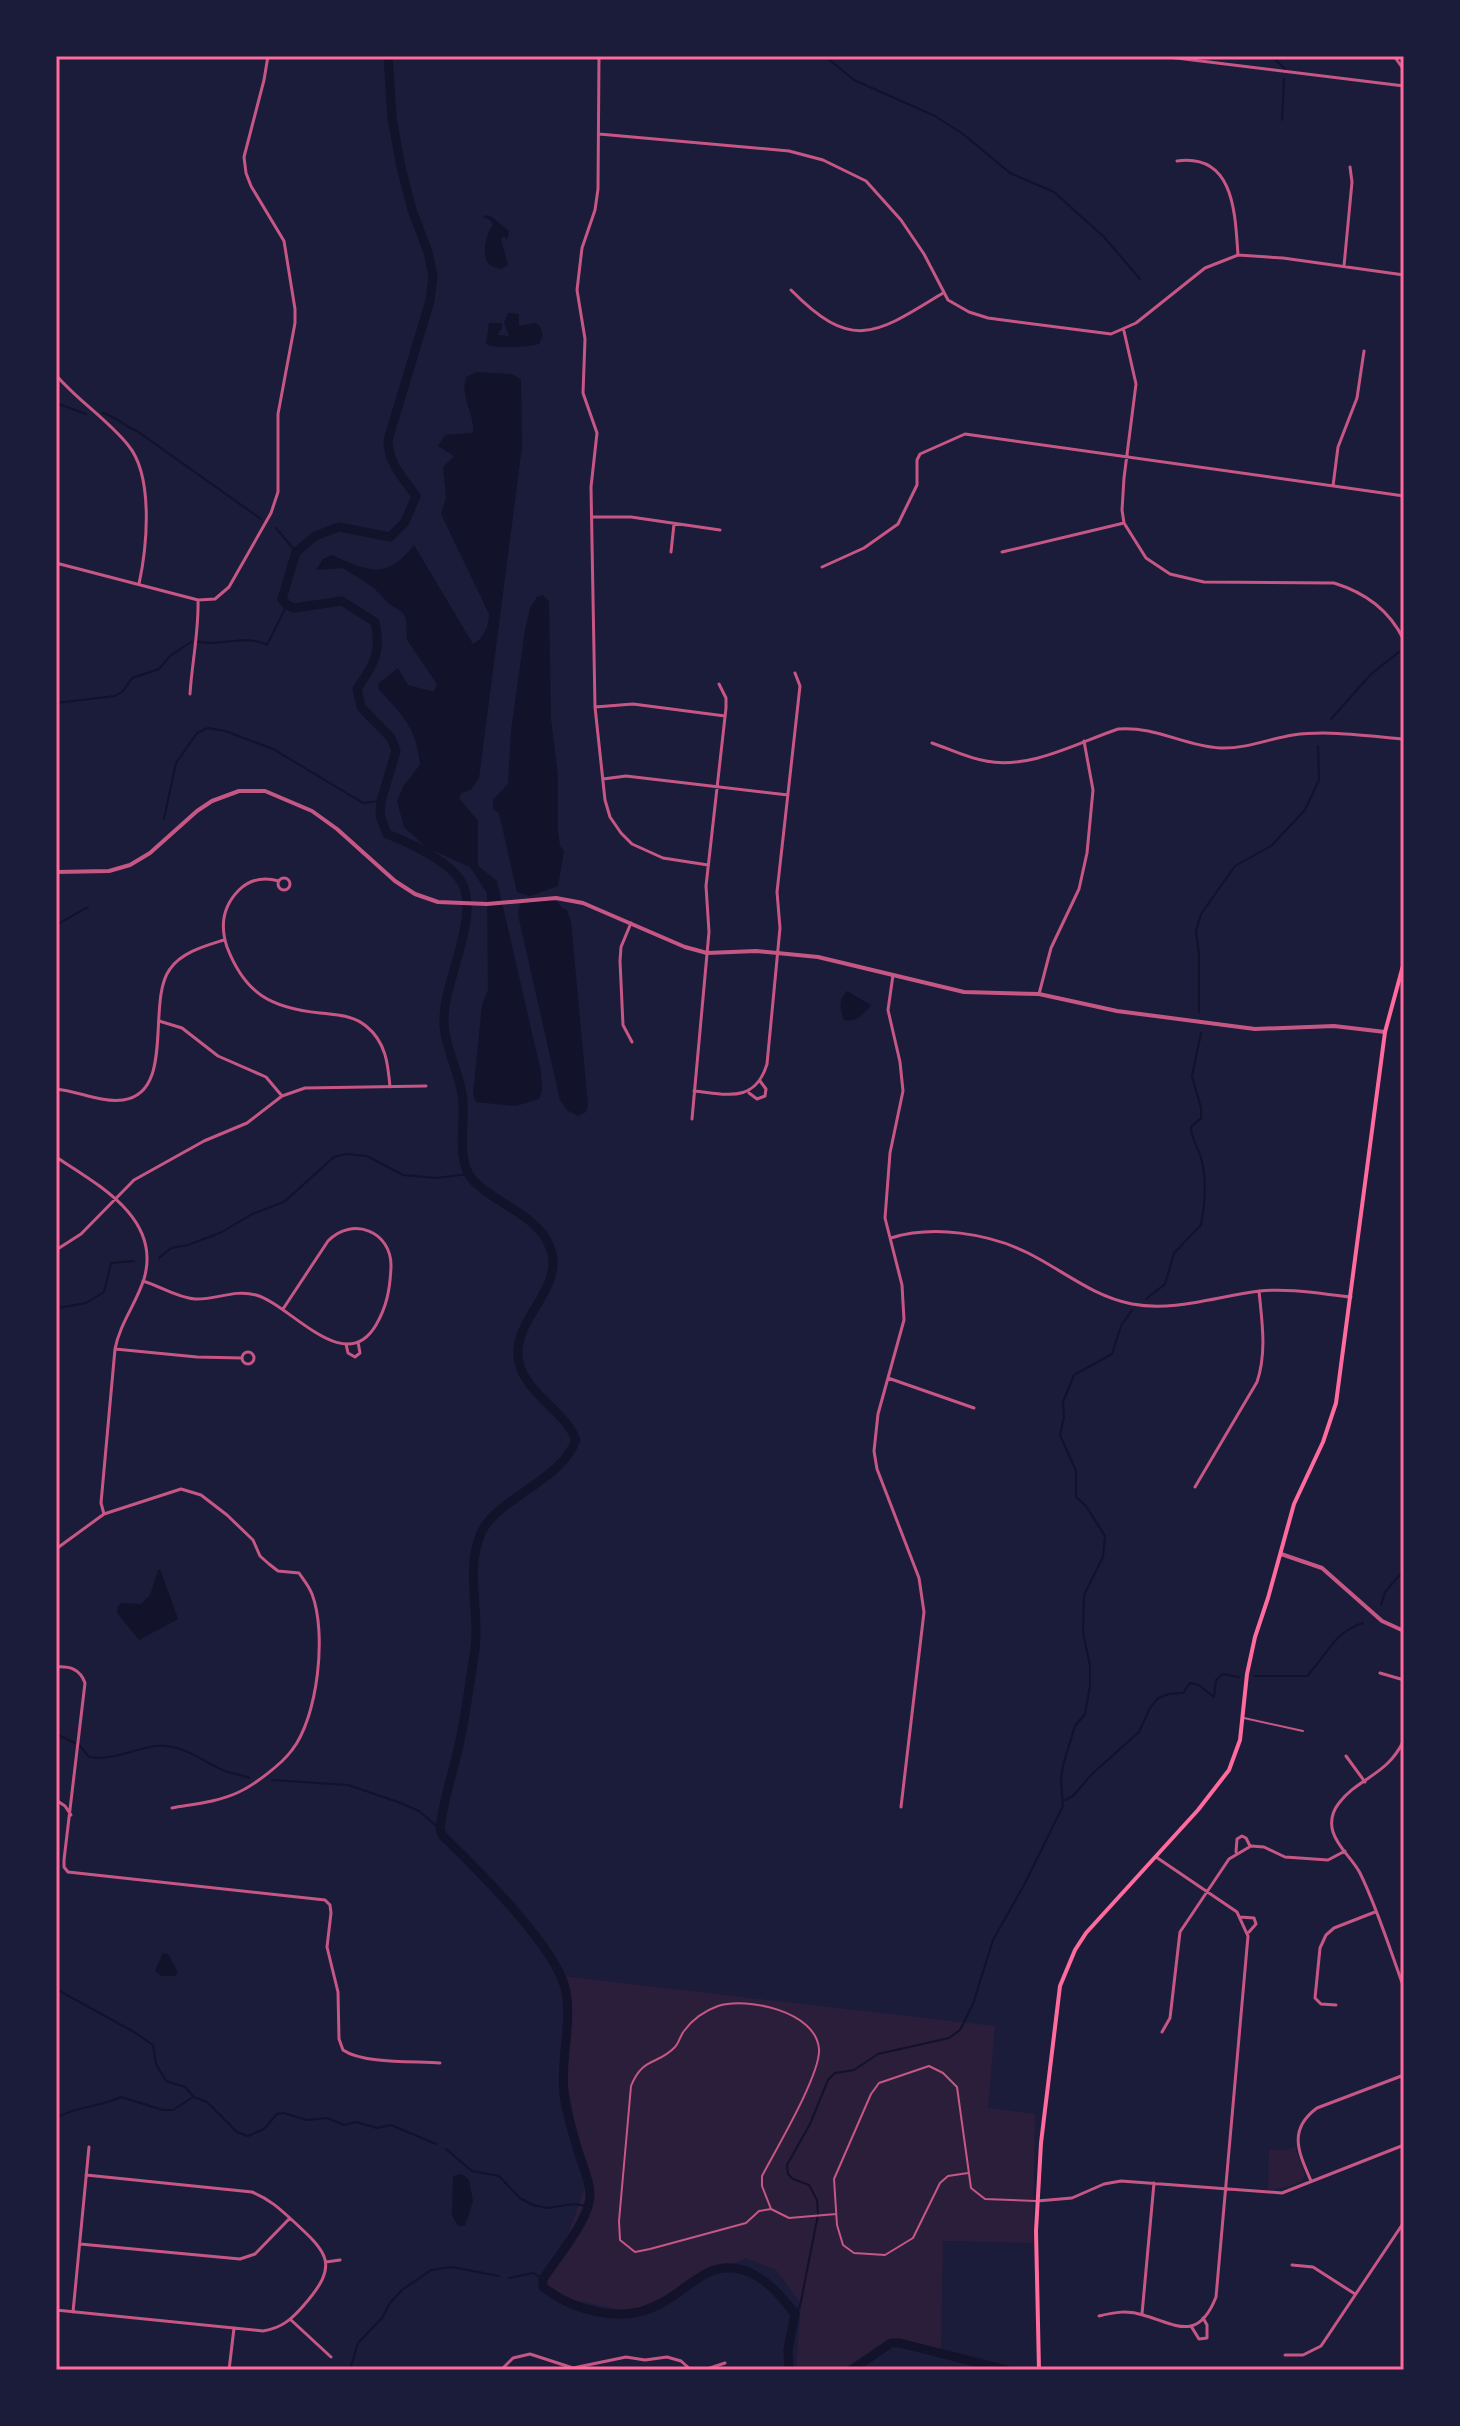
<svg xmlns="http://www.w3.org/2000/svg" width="1460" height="2426" viewBox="0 0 1460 2426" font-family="'Space Grotesk',sans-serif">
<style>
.green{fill:#2a1e3b}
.water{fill:#12122b}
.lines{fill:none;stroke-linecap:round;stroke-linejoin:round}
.stream{stroke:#12122b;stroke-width:2}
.river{stroke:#12122b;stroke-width:9}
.service{stroke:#c65784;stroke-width:2}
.minor{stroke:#c65784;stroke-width:3}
.tertiary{stroke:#c65784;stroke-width:4}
.secondary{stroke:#ff6b9d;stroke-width:4}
.neatline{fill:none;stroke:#ff6b9d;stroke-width:3}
</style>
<rect width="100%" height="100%" fill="#1b1b3a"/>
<path class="green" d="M561,1976L995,2026L988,2108L1035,2114L1033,2243L943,2241L941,2352L902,2345L863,2359L848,2370H796L801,2304L776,2270L746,2258L630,2312L565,2298L543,2282L547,2269L564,2245L586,2185L567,2080L570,2005Z
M1295,2147L1305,2175L1302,2180L1288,2187L1268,2190L1269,2150H1285Z"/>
<path class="water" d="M484,215L492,217L509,231L507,240L504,236L501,240L508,265L500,269C495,267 491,266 488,263C481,254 487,231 493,225L490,220L483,217Z
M508,313L519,314V326L534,323L539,325L543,334L539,344C527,347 497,349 486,344L489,323H502V328L497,335L509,336L504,322Z
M477,372L511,374L521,379L522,447L479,778L471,790L461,793L459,798L478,821V866L497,881L541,1072L542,1091L539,1099L516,1106L476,1102L473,1094L482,1005L488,990L487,893L470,867L427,848L404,827L397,801L404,785L420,765C417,729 403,715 379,690L378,684L398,668L408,685L434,692L437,684L407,640L406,619L403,613L388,603L374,588L343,568L316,570L323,559L332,555C368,571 386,581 414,545L473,644C484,639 489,625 489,614L441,514L446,497L443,467L454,456L438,446L445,435L473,433C475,413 460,400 466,377Z
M543,595L549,601L551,719L558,777V832L560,846L564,851L558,886L530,896L517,892L499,813L493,809V800L508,784L511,731L525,630L530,608L537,597Z
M551,900L558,902L562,908L567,910L571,922L588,1105L586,1112L578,1116L567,1110L560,1100L518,915L519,906L523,903Z
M847,991L871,1005C863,1014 857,1023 844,1020C840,1009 838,1001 847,991Z
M160,1569L178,1619L139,1640L117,1613L118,1606L122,1603L141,1604L150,1595L158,1570Z
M163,1953L168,1954L178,1972L175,1976H161L155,1971Z
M462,2174L469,2180L473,2201L465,2226H458L452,2215L453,2176Z"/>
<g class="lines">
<path class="stream" d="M825,56L854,80L935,116L963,134L1010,173L1054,192L1104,237L1140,279
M1272,56L1285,69
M1282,120L1284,79
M56,403L86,414
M103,413C117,417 124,426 137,431L261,519
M276,528L296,552
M196,641C219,648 244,633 267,645L286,607L282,599
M56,703L115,696L123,691L132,678L159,669L170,656L191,642
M1331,719L1371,674L1399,652
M164,819L176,763L197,733L208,728L225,731L273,749L363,803L381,801
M56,925L88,907
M1199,1012V954L1196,931L1201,914L1235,866L1271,846L1305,810L1319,780L1318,746
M159,1258L171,1248L188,1245L222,1232L252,1214L284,1202L334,1157L346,1154L367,1156L403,1175L437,1178L468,1174
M1146,1299L1165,1284L1174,1253L1201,1225C1205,1205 1207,1178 1201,1158C1198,1147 1191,1139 1191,1127L1201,1118V1108L1192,1076L1201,1033
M56,1311L58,1308L86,1303L104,1292L111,1263L134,1261
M1381,1605L1385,1592L1404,1570
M1254,1676H1307C1326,1656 1335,1631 1363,1623
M56,1734L75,1743
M80,1746L89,1757C112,1761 133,1749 156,1746C182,1743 203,1762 225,1771C233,1774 242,1775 249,1778
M272,1780L348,1785L401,1803L419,1811L440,1829
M1065,1800L1073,1796L1092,1774L1139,1732L1150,1708L1158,1698L1169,1694L1183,1693L1190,1683L1199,1685L1214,1697L1216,1680L1223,1674L1239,1677
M56,1989L134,2032L153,2045L156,2064L166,2081L185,2087L194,2097L207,2102L237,2132L248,2136L264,2129L277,2114L284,2113L307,2120L327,2118L344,2125L356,2122L377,2128L391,2125L436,2144
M56,2118C76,2106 100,2107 121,2097L163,2110H173L193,2097
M446,2149L472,2171L499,2176L520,2198L533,2205L547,2208L574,2204L587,2206
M509,2278L533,2273L543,2279
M795,2314L800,2306L818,2215L817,2200L809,2185L793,2179L788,2174L787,2165L810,2124L828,2080L835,2073L854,2070L878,2054L949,2038L960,2030L973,2004L993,1940L1024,1885L1063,1806L1061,1780L1063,1765L1075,1726L1085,1714L1090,1686V1666L1083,1632L1084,1595L1103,1557L1105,1536L1086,1506L1076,1497V1471L1060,1435L1064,1417L1063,1402L1074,1375L1112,1354L1121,1326L1132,1310
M350,2370L358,2343L382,2318L390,2303L402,2290L431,2270L452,2267L499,2276"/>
<path class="river" d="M388,56L392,118L401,167L412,210L428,252L433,276L430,301L388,440C388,463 403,478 416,496L405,522L390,537L339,527L315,536L296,552L282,599L287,605L294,608L342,601L375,622C382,652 374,664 357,689L361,707L391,738L396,751L381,801L380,816L387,834C408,842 451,862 462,883C480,917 444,981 444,1019C443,1046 461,1074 463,1101C465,1123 456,1160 472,1179C493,1203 536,1214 549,1245C568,1286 514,1317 518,1357C522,1392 564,1409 576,1440C561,1481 496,1499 481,1533C465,1570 480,1611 475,1649C470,1681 466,1714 459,1745C453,1773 443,1801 440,1829L443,1836C475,1867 559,1949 566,1992C572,2025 560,2061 564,2095C567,2115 573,2134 579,2154C583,2166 590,2181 590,2195C590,2219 556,2259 543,2279V2287C574,2311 622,2324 658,2305C676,2296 691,2281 709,2272C746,2256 776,2288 795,2314L788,2350L789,2370
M851,2370L891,2343H900L1007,2370"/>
<path class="service" d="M1244,1718L1303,1731
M968,2173L948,2176L940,2183L913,2238L885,2255L854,2253L843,2245L837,2225L834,2179L871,2094L879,2083L929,2066L943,2073L957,2087L971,2188L985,2199L1036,2201
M771,2209L759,2211L746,2223L650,2249L635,2252L620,2240L619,2221L631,2086C643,2056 657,2066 675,2047C679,2043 680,2036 684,2031C692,2020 704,2011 718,2006C747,1997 816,2011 819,2049C821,2074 775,2151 762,2176V2186L771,2209L789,2218L836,2214"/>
<path class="minor" d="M599,56L598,189L595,210L582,248L577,290L585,339L583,393L597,433L591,487L595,707L605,800L610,817L621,833L632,844L663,858L708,865
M1045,56H1048
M1160,56L1404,86
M1394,56L1404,70
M599,134L789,151L823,160L866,181L901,220L924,254L948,300L969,312L988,318L1111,334L1136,323L1205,268L1238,255L1283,258L1404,275
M1177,161C1235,153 1235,215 1238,255
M1344,266L1352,182L1350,167
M791,290C852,352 875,335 943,293
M1124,331L1136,384L1124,478L1122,510L1124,523L1146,558L1170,574L1204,582L1334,583C1366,593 1389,610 1404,640
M56,375C77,400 107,419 128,445C154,476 147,547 139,584
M1333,486L1338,447L1357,398L1364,351
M593,517H631L720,530
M671,552L674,524
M1002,552L1124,523
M56,563L198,600L215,599L229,587L271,513L278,492V414L295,323V309L284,241L251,186L246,173L244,157L264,80L268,56
M822,567L864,548L898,524L917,485V460L920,454L965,434L1404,496
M190,694C192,662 199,631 198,600
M595,707L633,704L725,716
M932,743C950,749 967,758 986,761C1029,770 1077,743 1118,729C1156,726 1184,746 1220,748C1246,749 1268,739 1293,735C1329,730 1368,736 1404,739
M603,779L626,776L788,795
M278 884a6 6 0 1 1 12 0a6 6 0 1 1-12 0Z
M279,881C264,877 250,879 239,890C223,906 220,926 227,947C245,994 271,1008 320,1013C336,1015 353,1015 366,1026C386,1042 388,1064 390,1087
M631,923L621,947L620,961L623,1025L632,1042
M893,975L888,1010L900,1062L903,1091L890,1153L885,1218L902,1285L904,1320L878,1414L874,1451L877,1469L919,1578L924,1612L901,1807
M1039,994L1051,948L1079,889L1087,853L1093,790L1084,741
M159,1021L182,1028L218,1056L266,1077L282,1096
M56,1089C78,1091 101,1103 123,1100C176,1093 146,1001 170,969C182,952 205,946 224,940
M694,1091C726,1094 755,1104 767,1064L780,928L777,892L800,686L795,673
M749,1093L757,1099L765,1096L766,1089L760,1081
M692,1119L709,932L706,886L726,708V698L719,684
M56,1157C98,1185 162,1218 144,1279C136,1304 120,1323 115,1349L101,1503L104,1514
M891,1238C933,1225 988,1233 1028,1253C1064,1271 1092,1296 1132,1304C1175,1312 1217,1296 1260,1291C1290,1288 1321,1294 1351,1297
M56,1250L81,1234L134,1180L204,1141L247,1123L282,1096L305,1088L426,1086
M143,1281C160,1286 177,1298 195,1299C216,1300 234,1289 256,1295C291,1305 345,1378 376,1325C387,1306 390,1289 391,1267C392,1231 352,1216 328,1241L283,1309
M346,1344L348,1353L355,1357L360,1353L358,1342
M115,1349L197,1357L242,1358
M242 1358a6 6 0 1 1 12 0a6 6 0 1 1-12 0Z
M888,1378L974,1408
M1195,1487L1257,1382C1267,1352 1262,1322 1259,1291
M56,1549L104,1514L181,1489L201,1495L227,1515L253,1540L260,1556L269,1564L278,1571L299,1573C303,1579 309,1586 312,1594C327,1633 318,1717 292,1750C282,1764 254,1785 239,1792C218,1802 194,1804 172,1808
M56,1667C70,1666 80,1669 85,1683L64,1860V1867L68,1872L325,1900L330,1905L331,1913L327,1947L338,1992L339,2039L343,2050C363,2064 415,2061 440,2063
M1380,1673L1404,1680
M1404,1740C1387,1776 1359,1777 1339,1803C1332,1812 1330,1822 1333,1832C1338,1848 1352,1858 1360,1873C1378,1910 1390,1950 1404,1988
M1346,1756L1365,1782
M56,1800L65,1806L71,1815
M1236,1852L1237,1839L1242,1836L1246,1838L1250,1846
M1240,1917L1254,1918L1256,1924L1249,1932
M1336,2005L1321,2004L1315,1998L1320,1948L1326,1935L1334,1928L1375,1912
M1162,2032L1170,2018L1180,1932L1229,1859L1251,1846L1264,1847L1285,1857L1328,1860L1345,1851
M1311,2181C1299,2153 1287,2130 1317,2108L1404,2075
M1037,2201L1072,2198L1104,2184L1121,2181L1282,2193L1404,2145
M80,2244L240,2259L255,2254L290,2218
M326,2262L340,2260
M1292,2265L1313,2267L1355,2294
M56,2310L263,2331C282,2328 292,2319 304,2305C340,2264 328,2253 292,2220C279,2208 269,2199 252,2192L86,2175
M73,2312L89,2147
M1142,2314L1154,2183
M1099,2316C1115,2312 1128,2310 1143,2315C1175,2324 1198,2343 1216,2297L1248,1936L1237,1912L1156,1857
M291,2320L331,2357
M1191,2326L1199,2339L1207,2338V2325L1203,2318
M1285,2355H1303L1321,2346L1404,2222
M229,2370L234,2328
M501,2370L513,2358L530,2354L573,2368L626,2357L645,2360L667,2357L681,2361L691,2370
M704,2370L725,2363"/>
<path class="tertiary" d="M56,872L109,871L130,865L150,853L197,811L212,801L239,791H265L312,811L337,829L395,881L415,894L438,902L487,904L556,898L583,903L685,947L707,953L756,951L818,957L964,992L1039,994L1117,1011L1255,1029L1334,1026L1385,1032
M1281,1554L1322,1568L1382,1621L1404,1631"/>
<path class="secondary" d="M1039,2370L1036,2231L1041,2143L1060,1986L1075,1950L1086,1933L1198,1810L1229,1770L1240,1740L1247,1674L1255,1637L1268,1598L1294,1504L1323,1442L1336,1403L1385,1032L1404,962"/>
</g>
<rect width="1460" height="2426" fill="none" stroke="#1b1b3a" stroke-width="116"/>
<rect x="58" y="58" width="1344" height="2310" class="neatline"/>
</svg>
